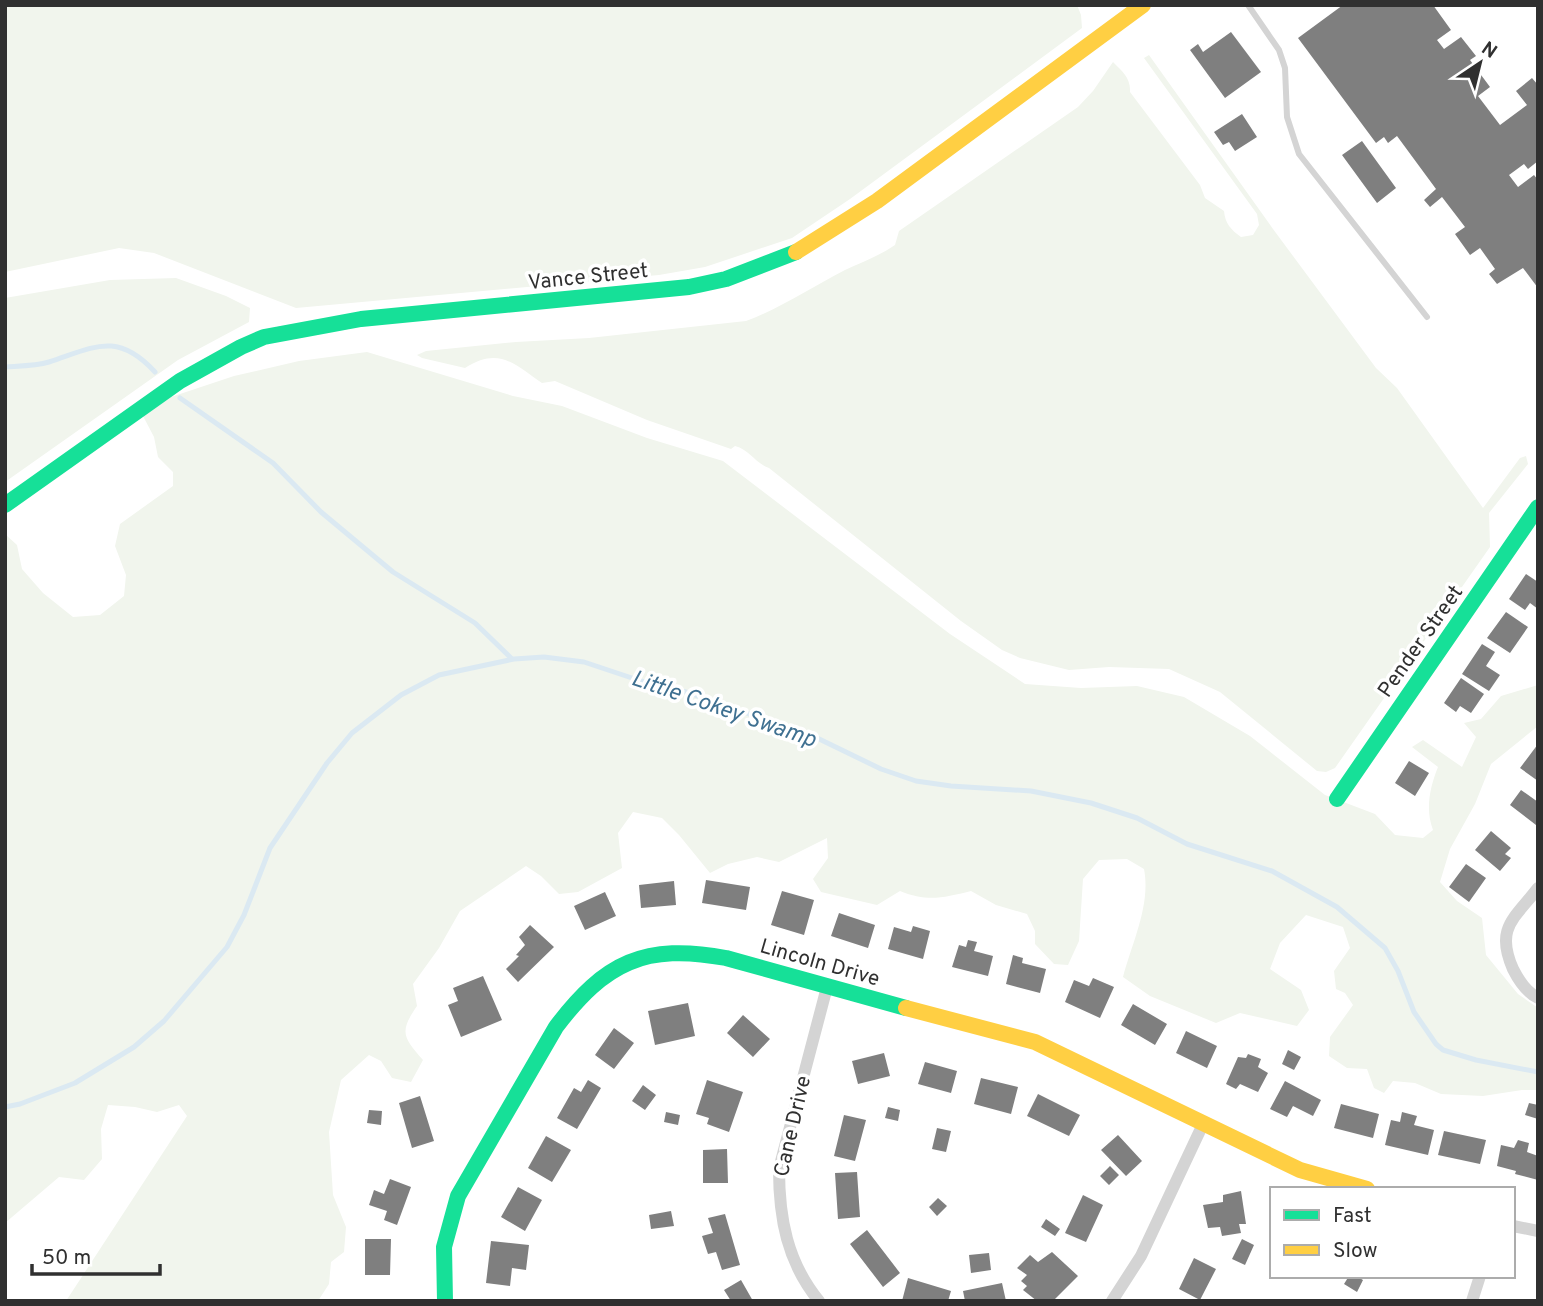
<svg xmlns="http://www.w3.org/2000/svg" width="1543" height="1306" viewBox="0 0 1543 1306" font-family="Overpass,sans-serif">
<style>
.green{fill:#f1f5ed}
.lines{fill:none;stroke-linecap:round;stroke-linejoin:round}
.stream{stroke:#dbe9f2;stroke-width:5}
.building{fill:#7f7f7f}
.lane{stroke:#d4d4d4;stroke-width:6}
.street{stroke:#d4d4d4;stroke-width:12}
.fast{stroke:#16e098;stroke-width:16}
.slow{stroke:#ffcf43;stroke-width:16}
.labels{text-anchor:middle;stroke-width:7;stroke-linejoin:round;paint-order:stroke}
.street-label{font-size:21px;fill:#303030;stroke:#fff}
.water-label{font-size:23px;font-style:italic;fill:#3f7091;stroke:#fff}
</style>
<rect width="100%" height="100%" fill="#fff"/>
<path class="green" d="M5,5H1077L1081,15L1082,28L850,199L792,238L705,267L659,275L296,308L154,253L119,248L5,272Z
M1149,55L1273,229L1376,368L1397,388L1483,508L1520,458L1526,456L1528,464L1489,513L1490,547L1335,768L1326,772L1317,771L1220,692L1169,669L1109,667L1069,670L1020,658L1002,650L961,621L769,468C755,463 750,450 735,446L731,449L647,420L555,381L542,383C514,364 499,346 465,368L422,358L417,355L426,351L516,342L589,338L746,321C781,308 812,287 845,270C862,262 879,256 895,245L899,231L1078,107L1093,91L1113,62C1122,71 1131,78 1130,92L1200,185L1205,198L1224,211C1225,223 1231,230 1241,237L1253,235L1259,225L1257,214L1144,58Z
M176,278L226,296L250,308L249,322L178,360L5,482V298L110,280Z
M367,352L513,396L562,406L647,438L723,461L950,634L1025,684L1081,688L1137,686L1184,697L1250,736L1325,795L1375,814L1395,835L1423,838L1433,830C1425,809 1430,787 1438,767L1412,747L1423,740L1462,767L1476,737L1464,723L1481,719L1501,696L1538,685V726L1491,764L1475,804L1450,849L1440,882L1457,901L1482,918L1486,955L1518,994L1538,1008V1090H1522L1483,1096L1441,1094L1415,1083L1393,1081L1384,1093L1374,1088L1367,1069L1347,1068L1329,1056L1330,1037L1353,1005L1345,993L1336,989L1334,971L1350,948L1343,927L1306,915L1280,943L1270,969L1301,990L1309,1010L1297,1026L1240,1013L1216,1023L1150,996L1123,977C1132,943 1151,905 1144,869L1127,859L1099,860L1083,879L1079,941L1068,965L1054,964L1035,944V931L1027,914L996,905L971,891C943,898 927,902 900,891L877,905L821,892L813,879L828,858L827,838L779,862L757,857L728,864L710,873L679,835L662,818L633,812L618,833L622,868L578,892L559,894L541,876L526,866L460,911L439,948L413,984L417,1006C399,1032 403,1037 423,1060L411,1082L392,1078L381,1061L369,1055L341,1080L329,1132L333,1195L346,1227L344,1252L331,1262L329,1284L318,1301H66L187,1116L179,1105L157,1112L135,1107L108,1105L101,1129L102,1159L84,1180L59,1177L5,1223V534L17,545L22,569L43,593L73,617L100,615L124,596L126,575L115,546L120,524L173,486V472L158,457L154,437L143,416L171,397L234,376L299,361Z"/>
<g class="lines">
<path class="stream" d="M5,367C20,366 36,366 49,362C95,347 117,331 155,372
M180,398L273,463L321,512L393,572L475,623L512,659
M5,1107L20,1104L75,1083L134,1047L164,1021L227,947L244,915L270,848L327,763L352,733L401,695L439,675L514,659L544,657L584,662L641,681L686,692L813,736L881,769L916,781L951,786L1031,791L1091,803L1137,818L1187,844L1272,871L1337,907L1385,948L1398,971L1414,1012L1436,1044L1443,1050L1476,1060L1538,1072"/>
</g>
<path class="building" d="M1343,5H1433L1451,30L1437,40L1444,49L1461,37L1476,56L1470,60L1490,87L1478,96L1500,125L1527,105L1516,91L1532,78L1538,85V161L1528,169L1524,164L1509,175L1518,187L1534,175L1538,180V288L1523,268L1497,284L1489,274L1495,269L1480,248L1470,255L1455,234L1465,227L1442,197L1430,207L1424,200L1436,189L1397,136L1388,143L1384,137L1376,143L1298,38Z
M1231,32L1261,72L1225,98L1190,50L1198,44L1203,52Z
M1242,114L1257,137L1235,151L1229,142L1223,145L1214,132Z
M1362,141L1396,188L1377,203L1342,155Z
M1526,574L1538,582V609L1530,603L1525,610L1509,599Z
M1506,612L1528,627L1510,653L1487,638Z
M1482,644L1495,652L1486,666L1500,675L1489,691L1462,674Z
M1461,678L1484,694L1471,713L1460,706L1456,712L1444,703Z
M1538,744V781L1520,768Z
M1409,761L1429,773L1415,796L1395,783Z
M1521,790L1538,802L1536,825L1510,805Z
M1491,831L1511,848L1505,854L1511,858L1500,871L1475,850Z
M1466,864L1486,878L1469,902L1449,887Z
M706,880L750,887L746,910L702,903Z
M674,881L676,905L641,908L639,885Z
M782,891L814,900L804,935L771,925Z
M605,892L616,916L585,930L574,906Z
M839,913L875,925L868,948L831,936Z
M530,925L554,947L518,982L506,969L519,956L516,955L525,945L519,937Z
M913,926L930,931L923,959L888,949L894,927L911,932Z
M968,940L977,942L974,951L993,956L988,976L952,967L959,945L966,947Z
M1013,955L1023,958L1022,963L1046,969L1040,993L1006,984Z
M483,976L502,1020L461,1037L448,1005L458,1001L453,988Z
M1093,978L1114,987L1100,1018L1065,1002L1074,980L1089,986Z
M688,1003L695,1036L655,1045L648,1011Z
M1133,1004L1167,1024L1155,1045L1121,1025Z
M743,1015L770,1039L753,1057L727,1033Z
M614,1028L634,1043L614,1069L595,1055Z
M1186,1031L1217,1046L1207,1068L1176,1053Z
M1288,1050L1301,1057L1294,1070L1282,1064Z
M884,1053L890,1076L858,1084L852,1061Z
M1248,1054L1261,1059L1258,1067L1268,1073L1258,1092L1240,1084L1236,1089L1226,1084L1238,1057L1246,1058Z
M925,1062L957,1071L951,1093L918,1084Z
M981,1078L1018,1087L1011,1114L974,1104Z
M588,1080L601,1088L577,1129L557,1118L574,1088L581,1092Z
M707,1080L743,1092L729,1132L707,1124L709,1118L696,1114Z
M1285,1081L1321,1100L1313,1116L1293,1106L1287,1117L1270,1109Z
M643,1085L656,1095L645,1110L632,1101Z
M1038,1094L1080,1115L1069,1136L1027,1116Z
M420,1096L434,1141L412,1148L399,1103Z
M1529,1103L1538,1105V1119L1525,1115Z
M1341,1104L1379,1114L1373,1138L1334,1128Z
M888,1107L900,1110L898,1121L885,1118Z
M369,1110L382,1111L381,1125L367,1123Z
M666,1112L680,1115L678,1125L664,1122Z
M1402,1112L1417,1116L1414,1125L1434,1130L1428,1155L1385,1145L1391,1120L1400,1122Z
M844,1115L866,1120L855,1161L834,1156Z
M937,1128L951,1131L946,1152L932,1149Z
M1444,1131L1486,1140L1480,1164L1438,1155Z
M1118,1135L1142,1161L1126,1176L1101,1150Z
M546,1136L571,1150L552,1182L528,1168Z
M1518,1140L1529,1143L1527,1152L1538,1156V1180L1515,1174L1516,1171L1497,1166L1501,1145L1514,1148Z
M727,1149L728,1183H703V1150Z
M1110,1166L1119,1175L1109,1185L1100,1176Z
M857,1172L860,1217L838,1219L835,1173Z
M390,1179L411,1187L397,1225L384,1220L387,1211L369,1205L374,1190L384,1194Z
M518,1187L542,1200L525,1231L501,1217Z
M1241,1191L1246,1224H1239L1241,1233L1222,1236L1220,1227L1208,1228L1203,1205L1223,1202V1195Z
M1083,1195L1103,1205L1086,1242L1065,1233Z
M938,1198L947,1206L937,1216L929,1207Z
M671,1211L674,1226L651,1229L649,1215Z
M725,1214L740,1265L722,1270L716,1252L708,1254L702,1236L713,1233L708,1218Z
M1046,1219L1060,1229L1055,1236L1041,1227Z
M867,1230L900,1273L883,1287L850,1244Z
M365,1239H391L390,1275H365Z
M1242,1239L1254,1245L1245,1265L1232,1259Z
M491,1241L529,1245L526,1270L512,1268L510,1286L486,1283Z
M1052,1252L1078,1276L1053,1301H1037L1023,1290L1027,1286L1021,1281L1027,1275L1017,1268L1030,1255L1038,1262Z
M989,1253L991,1270L971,1273L969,1255Z
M1194,1258L1216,1269L1200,1300L1179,1289Z
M1349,1276H1356L1363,1280L1357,1292L1344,1284Z
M908,1278L951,1291L948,1301H902Z
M741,1280L753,1301H731L724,1290Z
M1002,1283L1006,1301H965L963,1291Z"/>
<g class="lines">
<path class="lane" d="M1248,5L1279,50L1285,68L1287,117L1299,154L1427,317"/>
<path class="street" d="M1538,888C1514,919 1495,928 1513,969C1519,981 1526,992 1538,998
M1513,1226L1538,1231
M819,1301C787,1262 779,1218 779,1169L827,987
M1112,1301L1141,1256L1204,1122
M1472,1301L1480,1276"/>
<path class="fast" d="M5,505L180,381L241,347L264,337L361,319L689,287L726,279L796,252
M1337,799L1538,507
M445,1301L444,1247L458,1196L556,1027C605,962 645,943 726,958L906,1008"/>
<path class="slow" d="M796,252L877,201L1143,5
M906,1008L1035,1042L1300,1170L1367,1189"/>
</g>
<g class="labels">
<g class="street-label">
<text transform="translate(588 276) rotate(-6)" y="7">Vance Street</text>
<text transform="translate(1420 641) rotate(-55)" y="7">Pender Street</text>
<text transform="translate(820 962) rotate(16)" y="7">Lincoln Drive</text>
<text transform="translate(792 1126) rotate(-77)" y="7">Cane Drive</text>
</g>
<g class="water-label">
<text transform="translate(724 708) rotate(19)" y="8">Little Cokey Swamp</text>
</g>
</g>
<rect width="1543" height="1306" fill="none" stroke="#303030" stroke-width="14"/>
<rect x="1270" y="1187" width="245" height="91" fill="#ffffff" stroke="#acacac" stroke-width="2"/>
<rect x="1284" y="1210" width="35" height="10" fill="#16e098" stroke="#acacac" stroke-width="2"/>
<text x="1333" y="1222" font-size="21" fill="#303030">Fast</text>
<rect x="1284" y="1245" width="35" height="10" fill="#ffcf43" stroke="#acacac" stroke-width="2"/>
<text x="1333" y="1257" font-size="21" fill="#303030">Slow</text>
<g transform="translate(1480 63) rotate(35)" stroke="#ffffff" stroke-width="5" paint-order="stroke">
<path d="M0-5L12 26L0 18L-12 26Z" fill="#303030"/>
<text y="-10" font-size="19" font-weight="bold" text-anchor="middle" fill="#303030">N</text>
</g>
<path d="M32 1264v10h128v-10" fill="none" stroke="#303030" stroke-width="3.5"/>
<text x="42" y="1264" font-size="21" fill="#303030" stroke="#ffffff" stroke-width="5" paint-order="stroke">50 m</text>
</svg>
